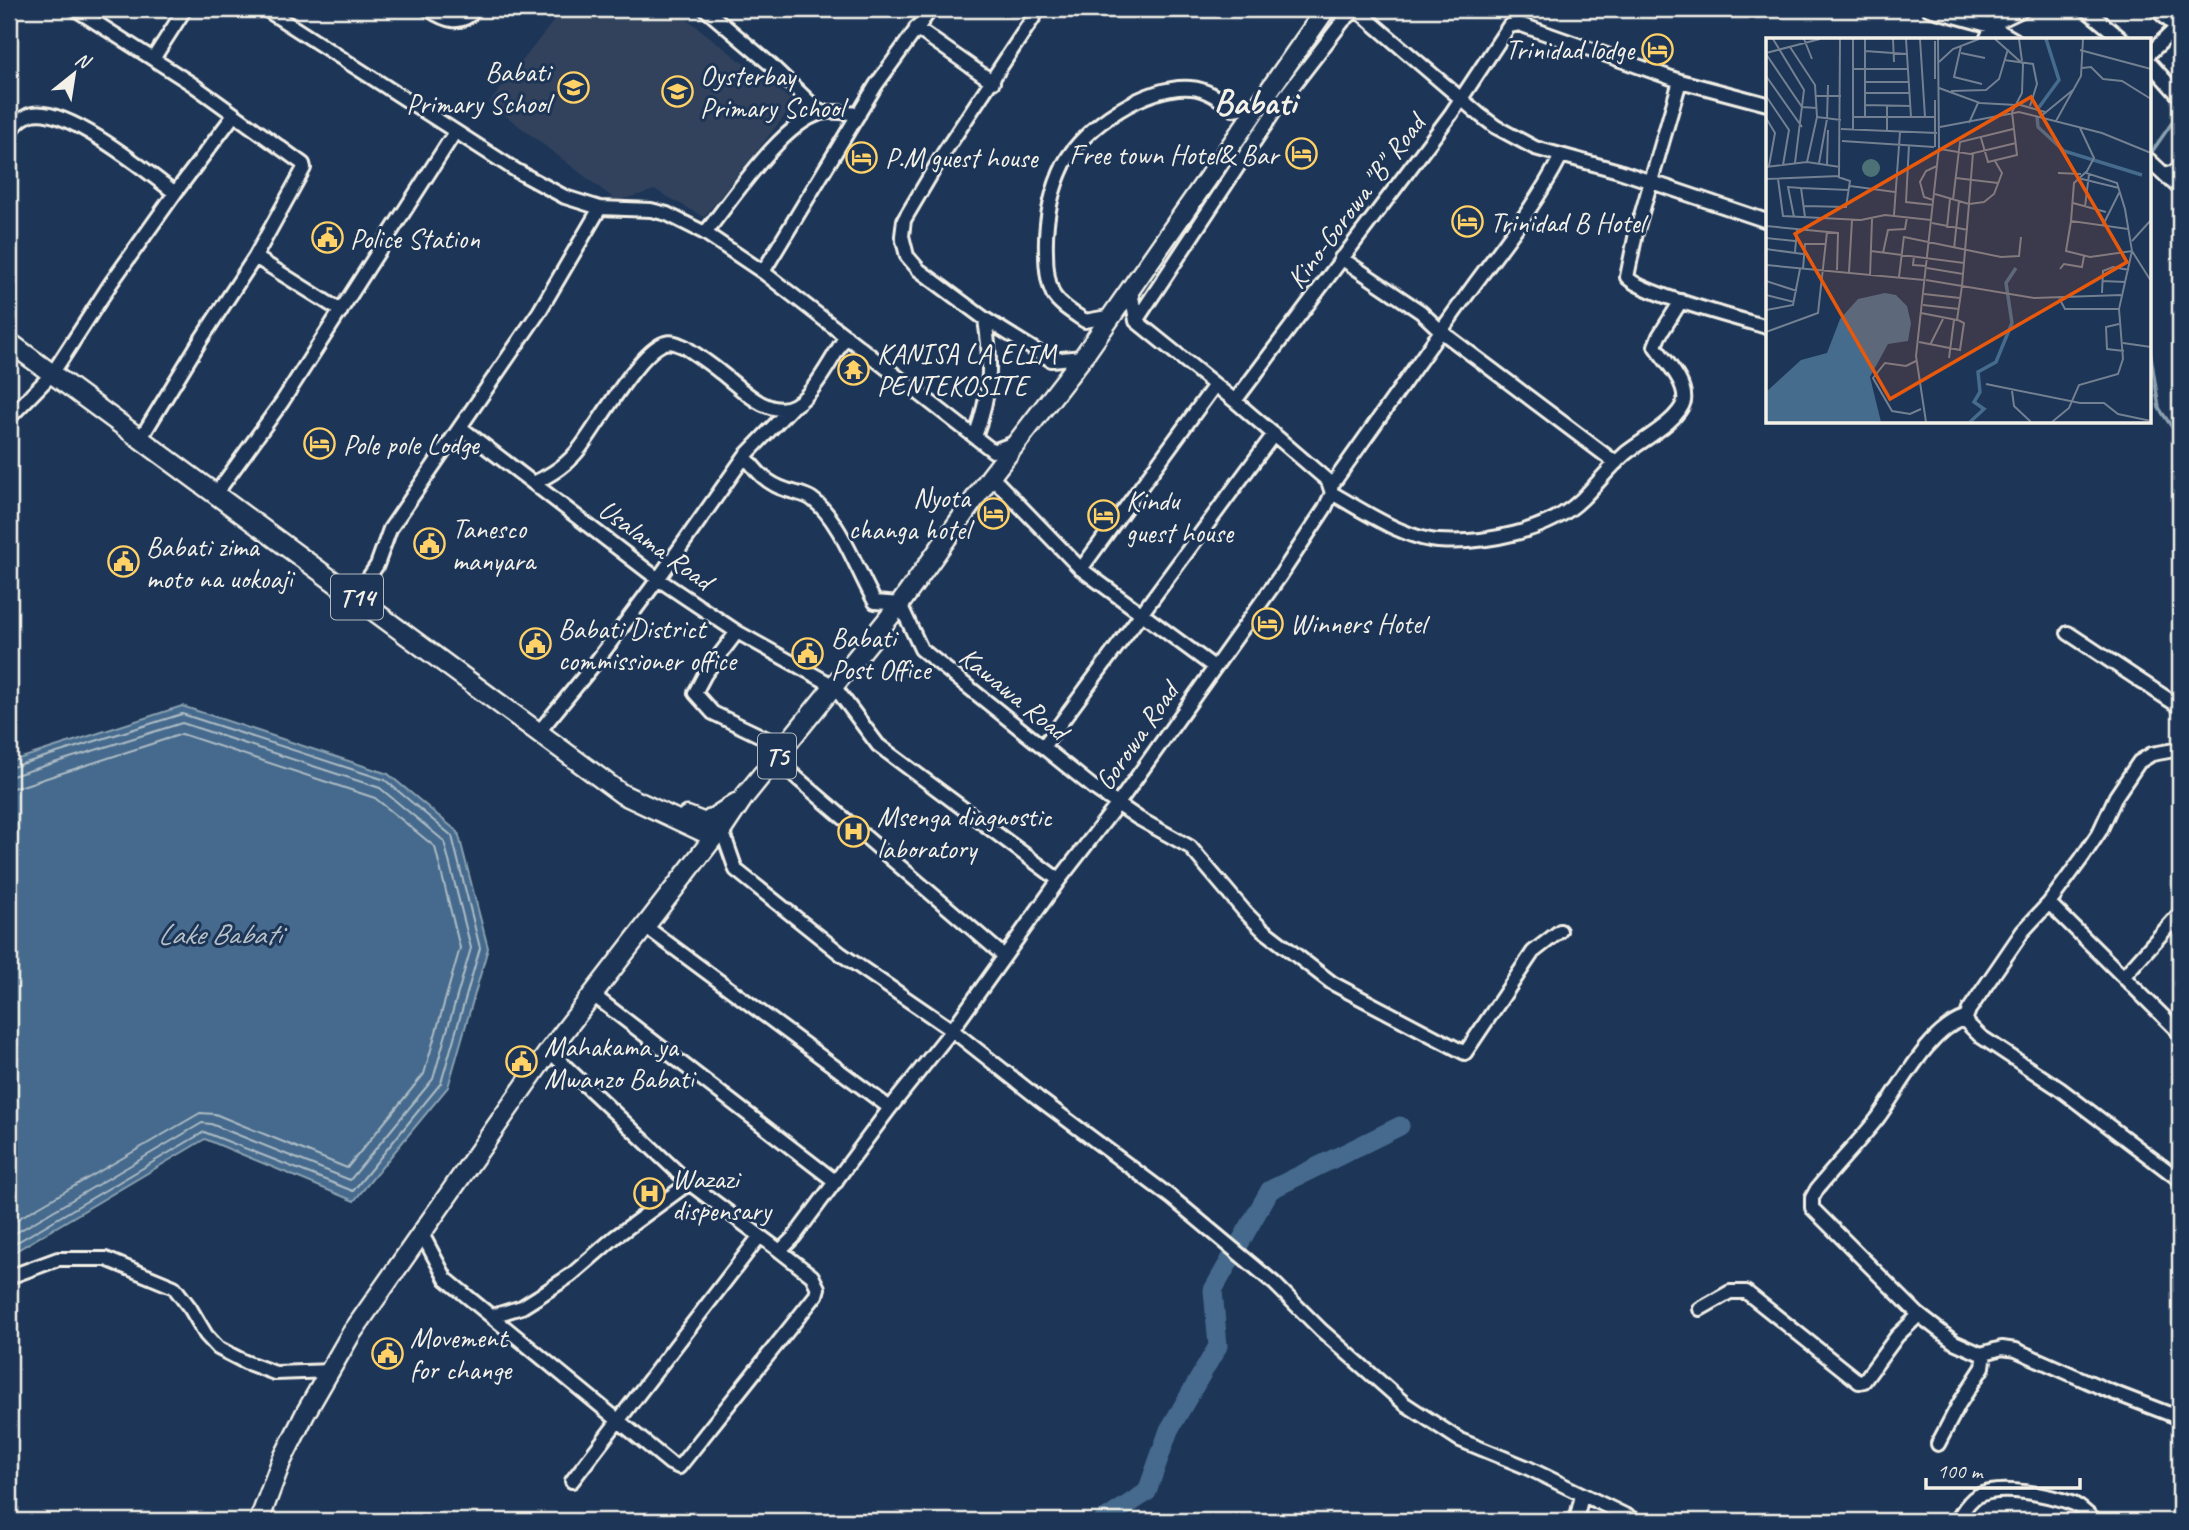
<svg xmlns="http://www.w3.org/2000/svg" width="2189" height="1530" viewBox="0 0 2189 1530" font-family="Caveat,sans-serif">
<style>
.built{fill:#30425c}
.water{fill:#456b8d;stroke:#8ba1b1;stroke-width:2}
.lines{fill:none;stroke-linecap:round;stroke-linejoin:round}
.shore{stroke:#aebbc4;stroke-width:2}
.stream{stroke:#8ba1b1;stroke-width:3.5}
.river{stroke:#456b8d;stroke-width:19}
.minor-casing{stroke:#f4f1e8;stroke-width:18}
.highway-casing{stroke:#f4f1e8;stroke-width:23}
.minor{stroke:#1d3557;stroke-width:12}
.highway{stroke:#1d3557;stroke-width:18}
.labels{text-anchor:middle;stroke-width:6;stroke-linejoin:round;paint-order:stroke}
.shield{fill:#1d3557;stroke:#b4b9bc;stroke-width:2}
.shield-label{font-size:26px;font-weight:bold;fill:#f4f1e8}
.poi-label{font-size:28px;fill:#f4f1e8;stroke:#1d3557;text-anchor:start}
.street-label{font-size:28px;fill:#f4f1e8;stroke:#1d3557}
.water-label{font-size:30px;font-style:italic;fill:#b7c2c8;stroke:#1d3557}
.district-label{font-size:35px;font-weight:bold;fill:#f4f1e8;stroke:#1d3557}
.inset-river{fill:none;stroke:#456b8d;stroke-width:3.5}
.inset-road{fill:none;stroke:#738091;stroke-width:2}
.view{fill:#e8590c;fill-opacity:0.15;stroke:#e8590c;stroke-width:3.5}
.inset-edge{fill:none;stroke:#f4f1e8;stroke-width:3.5}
</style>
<rect width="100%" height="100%" fill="#1d3557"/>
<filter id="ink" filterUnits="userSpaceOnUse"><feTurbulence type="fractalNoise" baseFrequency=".0143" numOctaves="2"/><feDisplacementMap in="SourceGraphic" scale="14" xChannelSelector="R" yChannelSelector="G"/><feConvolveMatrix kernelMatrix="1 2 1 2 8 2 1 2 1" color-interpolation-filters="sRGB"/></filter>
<g filter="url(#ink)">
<path class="built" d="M563,9H674L795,103L704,217L655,190L617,201L489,103Z"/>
<path class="water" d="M182,706L388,774L458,832L488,948L448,1087L354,1201L205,1139L9,1255V762Z"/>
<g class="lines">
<path class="shore" d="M9,768L182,714L385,780L452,836L480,948L441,1083L353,1191L204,1132L9,1247
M9,777L182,723L380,788L444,841L471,948L433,1079L350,1180L211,1124L202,1123L9,1237
M9,788L19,787L182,734L375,798L435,847L460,948L424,1074L347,1168L215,1114L200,1113L9,1224"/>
<path class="stream" d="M2149,156L2180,111
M2149,344L2159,408L2180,439"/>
<path class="river" d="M1103,1521L1147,1492L1169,1430L1218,1346L1213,1290L1270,1190L1400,1126"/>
<defs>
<path id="minor" d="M75,9L192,84L303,164L304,168L255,257L200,341L141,438
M265,9L517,171L565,197L600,208L651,210L667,214L705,233L763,272L993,451L1017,442
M428,9C446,21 461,27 476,9
M705,9L771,65L821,113
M1039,9L943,154L904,220L902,236L907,256L919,270L985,319L1051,360L1083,357
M1356,9L1480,115L1496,127L1535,148L1619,171L1767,221
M1929,9L1991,26L2015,40
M2085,9L2123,40
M2156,9L2176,27
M9,10L10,9
M916,28L993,82
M1986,40L1993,24L2024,9
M2149,54L2180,24
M153,59L185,9
M2149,62L2180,97
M1680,81L1636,233L1627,277C1639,293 1743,320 1767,327
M9,133C14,126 20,119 29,115C62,102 148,172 175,193
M2149,160L2180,189
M2165,175L2180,170
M705,233C732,200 781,124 821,113C832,110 847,113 859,114
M255,257L341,311
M1341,258L1421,312L1442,332L1616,463
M763,272L876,85L931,9
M1113,316L1085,321C1075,314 1059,305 1053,294C1047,281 1046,266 1046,252C1045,223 1051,191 1064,164C1083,127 1148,84 1191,88C1207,89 1221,100 1233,109L1260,104
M1136,321L1279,104L1343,21L1357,9
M1235,401L1451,114L1509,26L1519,24L1680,81L1767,104
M9,418L52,374L111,283L175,193L234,115
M460,427L658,579L737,632L834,686L878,745L1059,880
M975,437C991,392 992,366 985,319
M745,456C757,472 767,484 787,490C795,493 805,494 812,499C840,519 858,573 875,602L900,604L921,649L1094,788L1138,818L1190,847L1245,912L1262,929L1332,983L1465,1053L1533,952L1560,931
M991,476L1081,569L1214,667
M533,483C552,475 567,465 580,448C598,425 639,351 665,343C673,341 678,344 685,347C697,355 709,363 720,372C739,386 768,420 795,405C815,393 833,356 846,336
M1331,486C1379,419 1426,351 1474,285C1505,243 1537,203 1561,156
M1332,493C1361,510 1404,538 1438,541C1483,544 1549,532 1582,499C1597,484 1610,467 1626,453C1642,440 1679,421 1684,401C1687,382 1665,361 1655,346L1659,336L1681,301
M215,495L282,402L455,132
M1081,569L1215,385
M356,596L377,565L390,529L539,312L600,208
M737,632L705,674L695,693L713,713L784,747
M2068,633L2180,707
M538,733L596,662L658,579L745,456L792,407
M1043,747L1274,434
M2180,749L2152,754L2139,762L2116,796L2100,831L2082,858L2049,903L2023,931L1969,1010L1965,1021L1980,1036L2060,1089L2180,1180
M775,759L1004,956
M722,830L736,870L841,954L952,1030L1038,1098L1172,1198L1274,1283L1321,1330L1405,1404L1460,1440L1526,1467L1637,1521
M2049,903L2180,1033
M646,927L890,1108
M2124,976L2180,913
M601,986L597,998L836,1182
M1965,1018C1927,1031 1901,1087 1877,1119C1858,1143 1836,1165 1817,1189L1812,1198V1208L1919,1315L1954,1342L1981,1354L2002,1348L2016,1350L2107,1390L2180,1418
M549,1051L689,1183L780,1251L794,1237L890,1108L952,1030L1059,880L1117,805L1280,576L1325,508L1332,493L1328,481L1235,401L1136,321L1131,290
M421,1232L446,1279L670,1463L679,1467L816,1295L818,1288L812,1276L780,1251
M9,1277L58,1259H106L174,1287L190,1308L206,1335L218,1348L245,1362L275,1373L332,1371
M1700,1309L1730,1292H1746L1859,1382L1864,1381L1897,1336L1919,1315
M492,1316L522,1307L538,1297L571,1275L615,1237L689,1183
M1938,1444L1959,1404L1983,1367L1985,1353
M572,1481L759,1237
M1576,1521L1582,1495
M1956,1521C1962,1513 1968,1501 1977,1496C2001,1484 2050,1495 2074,1504C2082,1508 2089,1515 2095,1521"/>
<path id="highway" d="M9,342L622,794L714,837
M687,816L705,823L736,803
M259,1521L281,1462L306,1412L351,1334L549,1051L714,837L722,830L744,797L900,604L991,476L1083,357L1326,9"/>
</defs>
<use href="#minor" class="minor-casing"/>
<use href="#highway" class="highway-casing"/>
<use href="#minor" class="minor"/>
<use href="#highway" class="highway"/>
</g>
</g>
<defs>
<symbol id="hotel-ring" viewBox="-11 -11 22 22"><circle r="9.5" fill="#1d3557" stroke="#ffd166" stroke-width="1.5"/><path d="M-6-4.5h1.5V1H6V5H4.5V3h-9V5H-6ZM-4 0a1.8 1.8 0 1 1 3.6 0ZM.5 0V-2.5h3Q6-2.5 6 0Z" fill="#ffd166"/></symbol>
<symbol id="school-ring" viewBox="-11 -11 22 22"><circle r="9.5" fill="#1d3557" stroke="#ffd166" stroke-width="1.5"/><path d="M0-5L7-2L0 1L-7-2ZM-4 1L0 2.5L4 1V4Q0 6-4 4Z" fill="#ffd166"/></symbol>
<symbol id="civic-ring" viewBox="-11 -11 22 22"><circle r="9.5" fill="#1d3557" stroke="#ffd166" stroke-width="1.5"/><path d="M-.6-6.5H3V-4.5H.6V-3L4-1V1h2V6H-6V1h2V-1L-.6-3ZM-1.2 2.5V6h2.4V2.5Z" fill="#ffd166"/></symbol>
<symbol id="temple-ring" viewBox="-11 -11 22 22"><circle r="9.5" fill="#1d3557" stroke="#ffd166" stroke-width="1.5"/><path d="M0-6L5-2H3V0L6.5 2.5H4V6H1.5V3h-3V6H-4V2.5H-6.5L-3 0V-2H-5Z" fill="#ffd166"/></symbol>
<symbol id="hospital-ring" viewBox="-11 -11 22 22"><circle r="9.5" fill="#1d3557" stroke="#ffd166" stroke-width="1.5"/><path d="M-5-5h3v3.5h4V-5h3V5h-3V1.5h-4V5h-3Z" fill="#ffd166"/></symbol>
</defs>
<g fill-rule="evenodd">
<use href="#hotel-ring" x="1640" y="32" width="35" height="35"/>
<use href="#school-ring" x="556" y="70" width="35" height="35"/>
<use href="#school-ring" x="660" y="74" width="35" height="35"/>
<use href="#hotel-ring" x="1284" y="136" width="35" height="35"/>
<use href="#hotel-ring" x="844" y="140" width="35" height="35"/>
<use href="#hotel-ring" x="1450" y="204" width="35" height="35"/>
<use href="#civic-ring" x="310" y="220" width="35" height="35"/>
<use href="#temple-ring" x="836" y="352" width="35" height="35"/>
<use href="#hotel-ring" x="302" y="426" width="35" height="35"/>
<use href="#hotel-ring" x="976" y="496" width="35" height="35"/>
<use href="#hotel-ring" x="1086" y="498" width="35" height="35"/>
<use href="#civic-ring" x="412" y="526" width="35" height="35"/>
<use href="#civic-ring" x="106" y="544" width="35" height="35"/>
<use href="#hotel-ring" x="1250" y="606" width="35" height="35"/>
<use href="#civic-ring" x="518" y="626" width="35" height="35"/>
<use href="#civic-ring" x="790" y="636" width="35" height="35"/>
<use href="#hospital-ring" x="836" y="814" width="35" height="35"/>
<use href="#civic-ring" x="504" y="1044" width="35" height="35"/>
<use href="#hospital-ring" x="632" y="1176" width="35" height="35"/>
<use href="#civic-ring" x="370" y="1336" width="35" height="35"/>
</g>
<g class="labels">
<g class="shield">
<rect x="331" y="574.5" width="52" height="45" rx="5"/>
<rect x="758" y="733.5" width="38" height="45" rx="5"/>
</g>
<g class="shield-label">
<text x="357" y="606">T14</text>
<text x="777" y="765">T5</text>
</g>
<g class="poi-label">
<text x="1634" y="59" text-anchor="end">Trinidad lodge</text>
<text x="550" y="81" text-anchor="end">Babati<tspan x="550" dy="32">Primary School</tspan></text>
<text x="700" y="85">Oysterbay<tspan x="700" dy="32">Primary School</tspan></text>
<text x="1278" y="164" text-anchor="end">Free town Hotel&amp; Bar</text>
<text x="885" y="167">P.M guest house</text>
<text x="1490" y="232">Trinidad B Hotel</text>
<text x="350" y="248">Police Station</text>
<text x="877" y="363">KANISA LA ELIM<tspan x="877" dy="32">PENTEKOSITE</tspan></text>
<text x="343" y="454">Pole pole Lodge</text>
<text x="970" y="507" text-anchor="end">Nyota<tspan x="970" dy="32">changa hotel</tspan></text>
<text x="1126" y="510">Kindu<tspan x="1126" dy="32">guest house</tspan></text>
<text x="452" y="538">Tanesco<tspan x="452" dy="32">manyara</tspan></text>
<text x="146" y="556">Babati zima<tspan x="146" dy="32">moto na uokoaji</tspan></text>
<text x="1290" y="633">Winners Hotel</text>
<text x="558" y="638">Babati District<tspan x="558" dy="32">commissioner office</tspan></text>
<text x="831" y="647">Babati<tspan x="831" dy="32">Post Office</tspan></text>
<text x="877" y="826">Msenga diagnostic<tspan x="877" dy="32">laboratory</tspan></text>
<text x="544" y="1056">Mahakama ya<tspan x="544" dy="32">Mwanzo Babati</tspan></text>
<text x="672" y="1188">Wazazi<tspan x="672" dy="32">dispensary</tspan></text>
<text x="410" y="1347">Movement<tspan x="410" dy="32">for change</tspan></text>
</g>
<g class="street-label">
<text transform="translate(1355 201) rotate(-53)" y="10">Kino-Gorowa "B" Road</text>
<text transform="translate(656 544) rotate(36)" y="10">Usalama Road</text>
<text transform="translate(1014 693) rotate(39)" y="10">Kawawa Road</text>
<text transform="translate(1136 736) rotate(-55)" y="10">Gorowa Road</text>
</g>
<g class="water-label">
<text x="219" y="944">Lake Babati</text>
</g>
<g class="district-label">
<text x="1255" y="114">Babati</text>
</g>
</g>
<g transform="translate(1766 38)">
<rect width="385" height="385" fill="#1d3557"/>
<path d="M96 130a9 9 0 1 1 18 0a9 9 0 1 1-18 0Z" fill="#4d7275"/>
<path d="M119,255L130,257L141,268L145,285L142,303L122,306L104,339L115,384H0V354L35,322L61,315L74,281L92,261Z" fill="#456b8d"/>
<path class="inset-river" d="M271,72L293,42L280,1M271,78L272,89L298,113L376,137M204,384L218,371L208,364L214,354L212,334L230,324L246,285L240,245L250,230"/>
<path class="inset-road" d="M7,1L38,52L29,125M38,1L46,21M87,1V91M99,1V79M127,1L128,24M140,1L145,79M154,1L159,79M253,1L256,23M169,3V41M195,8L188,39L216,46M24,9L49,47L51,79L41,124M314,12L385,31M99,13L141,16M0,15L54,1M195,15L219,20M0,16L36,69L51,70M238,22L267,26L271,46L264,68M173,24L187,11L213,1M316,30L325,29L337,41L356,43L385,61M87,31H142M0,38L36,89M99,44H142M173,50L214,65L250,67M185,53L220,52L233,41L242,11M99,55H144M0,58L23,92L17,127M50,58H75M251,66L279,74M99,67L145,68M121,67V93M51,79L75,82M87,79H169M274,79L307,52M0,80L9,95L3,128M290,83L315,38L317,1M203,85L212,65M174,89L253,74L336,95L385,115M75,91L171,95M215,100L222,124L251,117L246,74L256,55L257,26L229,1M76,103L168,109M143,107L140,164L167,167M169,109V62M174,111L204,116L250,105M53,125L61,81L62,47M61,126L62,92M0,129L41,124L74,129M320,134L308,145L305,183L362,191M292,135L315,136M190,140L232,145M312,140L353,150M0,141L73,138L74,1M12,141L17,178L95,182L119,177L165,182M84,148L129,154M167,162L158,159L154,144L160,133L171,128M187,162L194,104L247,91M203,165L207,115M307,165L340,174M203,166L218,164L228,156L236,135L229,123M38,168L80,169L84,143L72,139M319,169L323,136M128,177L134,94M28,179L22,149L35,150M39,179L35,150L83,152M305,183L300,213L324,219L366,213L385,243M166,185L202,192M337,187L354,153M0,188L72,195L71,232M181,190L184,161M138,199L235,219L253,218L255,199M0,200L29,203M366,203L385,182M0,211L37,216M188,211L193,163M105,213L198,225M29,214L31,192M117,215L122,192L139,191L141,179M148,218L147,227L160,228M0,227L158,242M161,230L197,236M37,231L39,206H60M294,231L298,226L316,229L318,218M83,234L86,182M104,238L106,181M133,239L138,198M160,242L268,260L355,257M0,243L31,253M336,243L360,244M336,255L337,233L347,229L363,232M158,256L194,260M0,257L28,264M293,260L299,271H353M157,267L193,271M0,272L27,267L34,231M155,275L191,282L196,248L203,166L169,156M353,286L340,289L341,311L358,313M0,294L52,275L61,194M153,304L194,312L198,285L192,282M357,305L385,309M164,307L177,281M183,320L188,282M150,323L140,328L119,325L107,340L126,373L144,376L155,371M220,346L314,365H338L352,376L385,383M246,353L248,368L265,384M160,384L150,318L173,109L172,1M286,384L303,370L313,347L352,336L357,321L353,271L366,213L359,171L351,145L320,135L328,120L314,90"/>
<path class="view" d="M265,59L361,224L124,361L29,196Z"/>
<rect width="385" height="385" class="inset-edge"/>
</g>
<rect width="2189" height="1530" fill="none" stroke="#1d3557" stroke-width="35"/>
<rect x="18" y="18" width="2154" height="1495" fill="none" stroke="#f4f1e8" stroke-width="2.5" filter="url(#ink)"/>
<g transform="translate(74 74) rotate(30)" stroke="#1d3557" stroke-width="5" paint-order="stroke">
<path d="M0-5L12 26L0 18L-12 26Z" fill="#f4f1e8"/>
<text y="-10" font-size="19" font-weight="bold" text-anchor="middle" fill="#f4f1e8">N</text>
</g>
<path d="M1926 1478v10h154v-10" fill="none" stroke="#f4f1e8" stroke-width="3.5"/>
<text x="1937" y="1478" font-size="21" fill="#f4f1e8" stroke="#1d3557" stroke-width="5" paint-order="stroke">100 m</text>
</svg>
